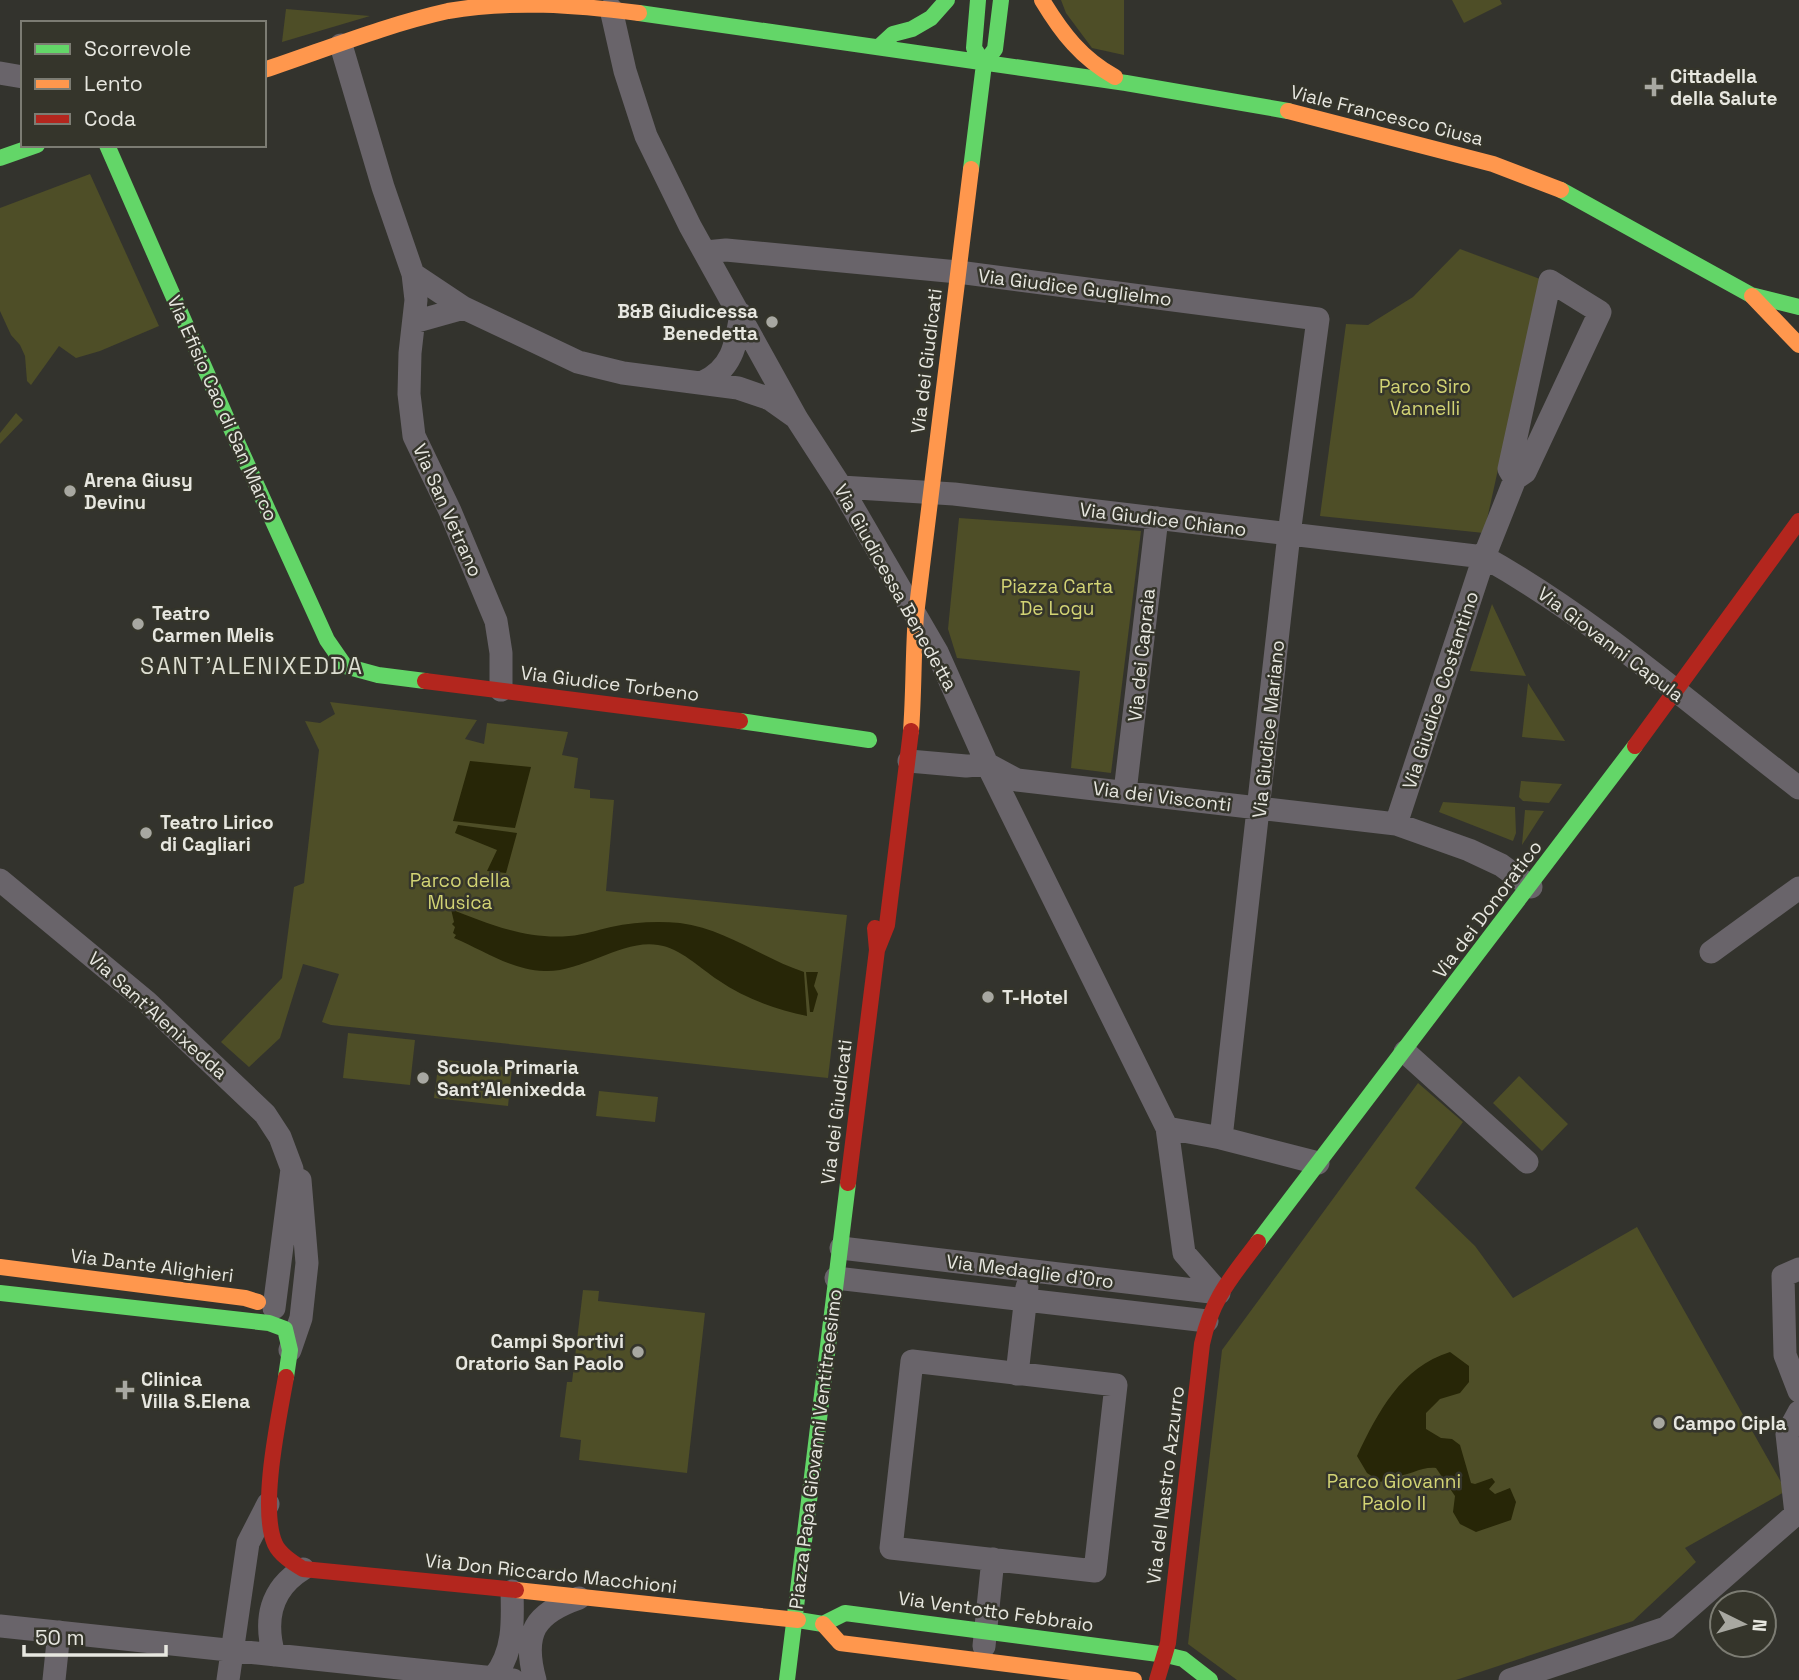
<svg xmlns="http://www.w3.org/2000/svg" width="1799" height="1680" viewBox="0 0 1799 1680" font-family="'Space Grotesk',sans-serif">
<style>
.green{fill:#4e4e27}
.water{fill:#272607}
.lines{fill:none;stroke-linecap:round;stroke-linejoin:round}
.street{stroke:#69646a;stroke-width:23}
.fast{stroke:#63d668;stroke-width:16}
.slow{stroke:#ff974d;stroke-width:16}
.jam{stroke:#b3261e;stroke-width:16}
.poi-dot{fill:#a8a8a1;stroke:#35352b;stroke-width:2.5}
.labels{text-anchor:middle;stroke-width:5;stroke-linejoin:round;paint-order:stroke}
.poi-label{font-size:19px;font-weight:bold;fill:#e7e7e0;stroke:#35352b;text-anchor:start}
.street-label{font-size:19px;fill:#e7e7e0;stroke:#35352b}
.park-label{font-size:19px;fill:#d2d374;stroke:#35352b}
.quarter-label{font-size:23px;letter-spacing:2px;fill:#dcddd0;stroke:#35352b}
</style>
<rect width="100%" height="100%" fill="#33332d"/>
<path class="green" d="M1061,0H1124V55L1092,48L1066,13Z
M1452,0H1500L1502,4L1464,23Z
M286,9L370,16L282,42Z
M90,174L159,326L100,351L76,358L59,346L31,385L27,381L25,356L20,345L11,335L0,311V208Z
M1460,249L1540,279L1484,533L1320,516L1346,324L1368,325L1413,297Z
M16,413L23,420L0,444V433Z
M959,518L1141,531L1111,773L1071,768L1080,671L957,658L948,629Z
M1492,604L1526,676L1470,671Z
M1528,683L1565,741L1522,737Z
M330,702L477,720L465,739L484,744L487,723L568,732L562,755L578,758L574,788L590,790V798L614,800L606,891L847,915L828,1078L331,1025L322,1022L339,974L303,964L280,1038L249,1067L221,1042L282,978L294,887L304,883L319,750L305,721L320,723L335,714Z
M1521,781L1562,784L1549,803L1523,801L1519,797Z
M1443,802L1515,807L1516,833L1513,841L1439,812Z
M1525,810L1544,811L1522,845Z
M348,1033L415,1040L410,1085L343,1078Z
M439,1059L512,1068L508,1106L434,1098Z
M1519,1076L1568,1124L1542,1151L1493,1103Z
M1418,1083L1463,1122L1415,1188L1475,1246L1513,1298L1637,1227L1786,1491L1685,1548L1696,1562L1633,1621L1456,1680H1237L1188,1644L1222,1350Z
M599,1091L658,1097L655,1122L596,1116Z
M583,1290L599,1291L598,1301L705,1313L687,1473L579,1460L581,1440L560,1437L567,1382H572Z"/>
<path class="water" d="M470,761L531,767L515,828L453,821Z
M458,825L517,833L506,873L487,871L497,850L455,833Z
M451,909C487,924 529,940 569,936C584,935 597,930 611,927C633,922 658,921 680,923C726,929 762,958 804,972L807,1016C776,1010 744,998 718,980C700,968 680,948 658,945C622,939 582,973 544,971C511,970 483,950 454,938L456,935L453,933L455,927L452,924L454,922Z
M806,972H818L814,986L818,994L813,1012H810Z
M1450,1352L1469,1366V1382L1460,1393L1440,1399L1426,1413V1429L1441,1438L1452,1439L1460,1445L1471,1483L1475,1484L1492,1478L1495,1482L1489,1489L1495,1494L1510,1488L1516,1502L1511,1520L1476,1532L1460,1524L1453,1512L1455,1496L1436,1468C1419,1466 1404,1480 1388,1475L1381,1482L1367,1473L1357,1456C1378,1412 1401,1367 1450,1352Z"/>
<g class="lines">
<path class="street" d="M611,9L625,71L646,136L690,226L797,419L841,487L937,652L987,764L1167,1128L1184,1253L1219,1293
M341,45L383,187L413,274L416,300L410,353L409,394L414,436L450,511L496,621L501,653V690
M0,73L23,77
M706,252L726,250L958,272L1318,319L1289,534L1221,1138
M413,274L464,308L578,362L623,373L738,388L770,399L794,416
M414,322L464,308
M701,383C732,370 736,345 741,314
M841,487L954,494L1484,557C1598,621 1696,709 1799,788
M909,761L966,766L987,764L1017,780L1396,824L1469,850L1501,865L1531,887
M1125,792L1157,518
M1396,824L1484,557L1515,479L1525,472L1600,312L1550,281L1509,469L1515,479
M0,880L147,1002L265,1114L280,1137L292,1169L274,1308
M1711,952L1799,888
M1405,1052L1527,1162
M1167,1128L1221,1138L1318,1163
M841,1248L1219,1293
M1799,1269L1783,1276L1785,1355L1799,1391
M836,1278L1207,1321
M290,1350L301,1318L307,1263L300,1180
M912,1361L1116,1385L1095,1571L891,1548Z
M1017,1374L1027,1287
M0,1626L513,1680
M984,1646L993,1559
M274,1655C264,1620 270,1589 303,1569
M494,1677C514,1652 513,1622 512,1591
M54,1680L59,1632
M228,1680L248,1543L268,1504
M535,1680C522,1633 535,1613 579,1598
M1510,1680L1666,1628L1796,1514L1787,1434L1799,1412"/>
<path class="fast" d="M978,0L974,48L984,64
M639,13L1126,83L1288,111
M880,46L893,34L912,29L931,18L947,0
M107,145L237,442L327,640L345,666L378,675L425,681
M0,158L37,145
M971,169L984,64L995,49L1001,0
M1561,190L1751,295L1799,307
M740,721L869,740
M1258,1242L1635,746
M0,1293L269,1323L285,1329L290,1350L286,1377
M798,1620L823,1624L845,1613L1166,1655L1183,1659L1210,1680
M787,1680L848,1183"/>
<path class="slow" d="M1042,0C1062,33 1081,58 1115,77
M264,70C324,50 385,25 448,11C511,0 576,5 639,13
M1288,111L1493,164L1561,190
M1752,296L1799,345
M911,731C914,692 913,654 916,615L971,169
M0,1267L245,1298L258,1302
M516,1590L798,1620
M823,1624L840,1643L1134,1680"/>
<path class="jam" d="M425,681L740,721
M1635,746L1799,521
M877,950L887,925L911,731
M848,1183L877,950L875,928
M286,1377C279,1417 259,1508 275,1544C280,1555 293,1563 303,1569L516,1590
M1157,1680L1168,1643L1202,1344C1212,1298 1231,1278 1258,1242"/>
</g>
<g class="poi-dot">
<path d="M1650.5 76.5h7v7h7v7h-7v7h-7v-7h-7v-7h7z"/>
<circle cx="772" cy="322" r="7"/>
<circle cx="70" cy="491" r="7"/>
<circle cx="138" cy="624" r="7"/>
<circle cx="146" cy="833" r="7"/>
<circle cx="988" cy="997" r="7"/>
<circle cx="423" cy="1078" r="7"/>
<circle cx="638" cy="1352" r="7"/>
<path d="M121.5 1379.5h7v7h7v7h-7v7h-7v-7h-7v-7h7z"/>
<circle cx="1659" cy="1423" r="7"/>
</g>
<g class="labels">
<g class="poi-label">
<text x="1670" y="83">Cittadella<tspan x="1670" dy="22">della Salute</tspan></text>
<text x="758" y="318" text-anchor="end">B&amp;B Giudicessa<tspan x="758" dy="22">Benedetta</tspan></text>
<text x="84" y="487">Arena Giusy<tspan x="84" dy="22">Devinu</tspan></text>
<text x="152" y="620">Teatro<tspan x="152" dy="22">Carmen Melis</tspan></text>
<text x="160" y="829">Teatro Lirico<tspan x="160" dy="22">di Cagliari</tspan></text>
<text x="1002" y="1004">T-Hotel</text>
<text x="437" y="1074">Scuola Primaria<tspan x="437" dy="22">Sant'Alenixedda</tspan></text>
<text x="624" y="1348" text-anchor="end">Campi Sportivi<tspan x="624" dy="22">Oratorio San Paolo</tspan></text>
<text x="141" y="1386">Clinica<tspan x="141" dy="22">Villa S.Elena</tspan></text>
<text x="1673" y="1430">Campo Cipla</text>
</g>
<g class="street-label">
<text transform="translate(1387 115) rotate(14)" y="7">Viale Francesco Ciusa</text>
<text transform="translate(1075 287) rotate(7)" y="7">Via Giudice Guglielmo</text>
<text transform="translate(926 361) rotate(-83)" y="7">Via dei Giudicati</text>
<text transform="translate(223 408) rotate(66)" y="7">Via Efisio Cao di San Marco</text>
<text transform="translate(448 510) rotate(66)" y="7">Via San Vetrano</text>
<text transform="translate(1163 519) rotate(7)" y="7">Via Giudice Chiano</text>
<text transform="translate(896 587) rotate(61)" y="7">Via Giudicessa Benedetta</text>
<text transform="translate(1611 644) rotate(37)" y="7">Via Giovanni Capula</text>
<text transform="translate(1141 655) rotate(-84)" y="7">Via dei Capraia</text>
<text transform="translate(610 683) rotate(7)" y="7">Via Giudice Torbeno</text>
<text transform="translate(1440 690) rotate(-72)" y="7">Via Giudice Costantino</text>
<text transform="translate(1268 729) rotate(-84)" y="7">Via Giudice Mariano</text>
<text transform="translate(1162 796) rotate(7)" y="7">Via dei Visconti</text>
<text transform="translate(1487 909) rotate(-53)" y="7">Via dei Donoratico</text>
<text transform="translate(158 1015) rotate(42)" y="7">Via Sant'Alenixedda</text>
<text transform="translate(836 1112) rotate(-83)" y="7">Via dei Giudicati</text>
<text transform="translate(152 1265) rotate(7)" y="7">Via Dante Alighieri</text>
<text transform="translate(1030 1271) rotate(7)" y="7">Via Medaglie d'Oro</text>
<text transform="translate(815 1449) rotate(-83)" y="7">Piazza Papa Giovanni Ventitreesimo</text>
<text transform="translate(1165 1485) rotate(-83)" y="7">Via del Nastro Azzurro</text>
<text transform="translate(551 1573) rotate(6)" y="7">Via Don Riccardo Macchioni</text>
<text transform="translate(996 1611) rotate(8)" y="7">Via Ventotto Febbraio</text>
</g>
<g class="park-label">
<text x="1425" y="393">Parco Siro<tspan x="1425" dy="22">Vannelli</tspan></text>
<text x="1057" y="593">Piazza Carta<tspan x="1057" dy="22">De Logu</tspan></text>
<text x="460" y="887">Parco della<tspan x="460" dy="22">Musica</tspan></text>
<text x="1394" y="1488">Parco Giovanni<tspan x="1394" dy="22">Paolo II</tspan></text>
</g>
<g class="quarter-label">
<text x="252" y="674">SANT'ALENIXEDDA</text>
</g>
</g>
<rect x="21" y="21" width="245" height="126" fill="#35352b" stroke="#7c7c73" stroke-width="2"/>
<rect x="35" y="44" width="35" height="10" fill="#63d668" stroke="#7c7c73" stroke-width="2"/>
<text x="84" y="56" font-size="21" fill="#e7e7e0">Scorrevole</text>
<rect x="35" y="79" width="35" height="10" fill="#ff974d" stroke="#7c7c73" stroke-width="2"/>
<text x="84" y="91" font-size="21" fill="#e7e7e0">Lento</text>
<rect x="35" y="114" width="35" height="10" fill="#b3261e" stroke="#7c7c73" stroke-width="2"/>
<text x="84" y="126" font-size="21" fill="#e7e7e0">Coda</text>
<g transform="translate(1743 1624) rotate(95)"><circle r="33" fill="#35352b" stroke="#7c7c73" stroke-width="2"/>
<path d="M0-5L12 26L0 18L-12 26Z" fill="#a8a8a1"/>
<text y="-10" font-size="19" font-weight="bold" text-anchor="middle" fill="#e7e7e0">N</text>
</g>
<path d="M24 1645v10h142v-10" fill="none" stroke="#e7e7e0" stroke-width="3.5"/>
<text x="35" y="1645" font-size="21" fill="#e7e7e0" stroke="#35352b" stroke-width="5" paint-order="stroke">50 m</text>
</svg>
